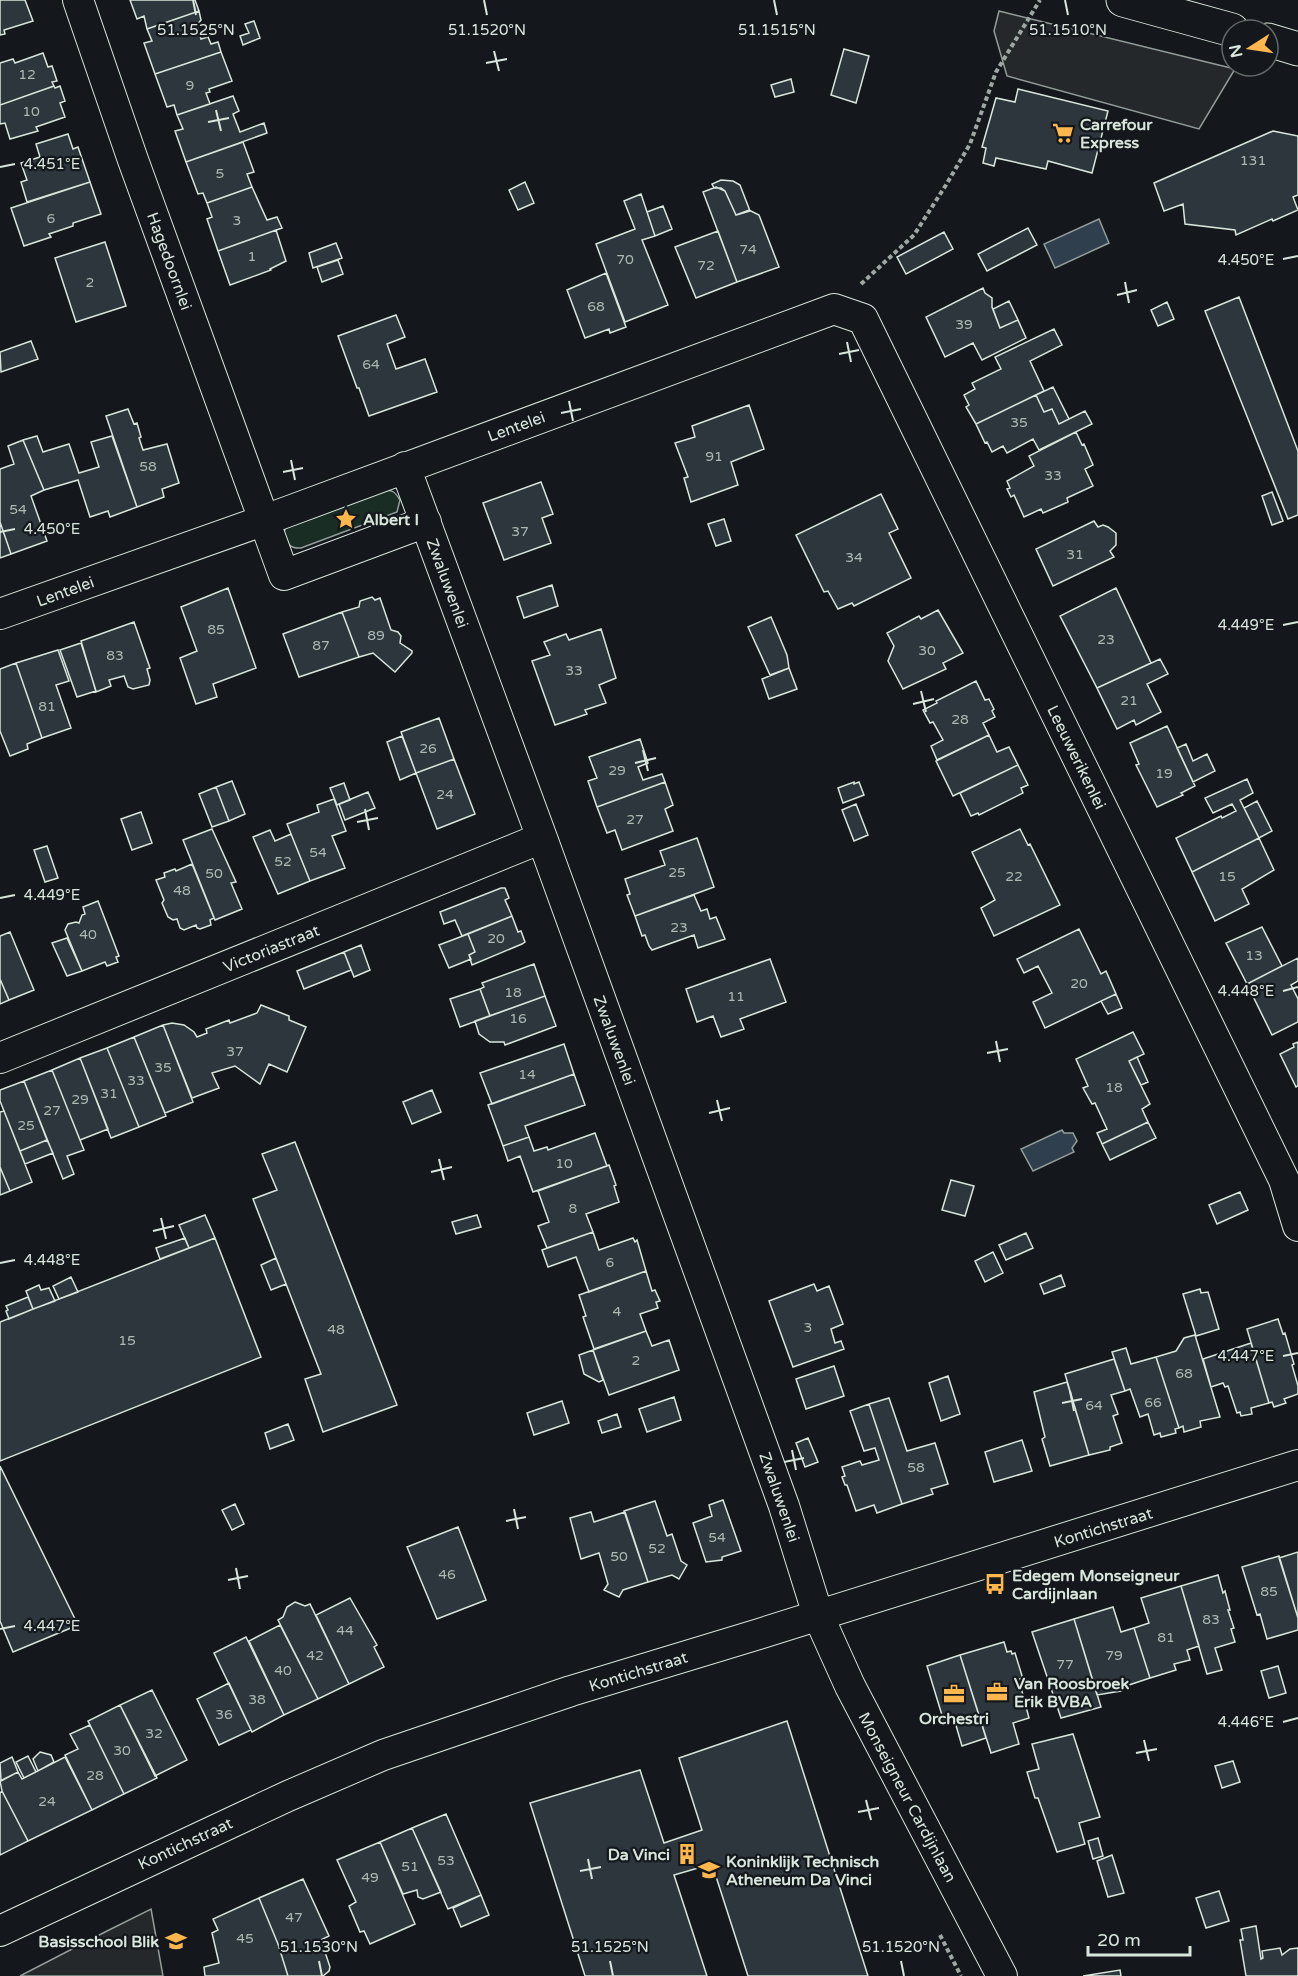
<svg xmlns="http://www.w3.org/2000/svg" width="1298" height="1976" viewBox="0 0 1298 1976" font-family="'Varela Round',sans-serif">
<style>
.green{fill:#1a2d24;stroke:#939e99;stroke-width:1.5}
.parking{fill:#24282b;stroke:#939e99;stroke-width:1.5}
.water{fill:#2f3f4d;stroke:#939e99;stroke-width:1.5}
.building{fill:#2c363c;stroke:#d8e6dc;stroke-width:1.5}
.lines{fill:none;stroke-linecap:round;stroke-linejoin:round}
.minor-casing{stroke:#d8e6dc;stroke-width:32}
.secondary-casing{stroke:#d8e6dc;stroke-width:35}
.path{stroke:#9da8a2;stroke-width:4;stroke-dasharray:4.5 3;stroke-linecap:butt}
.minor{stroke:#14181c;stroke-width:30}
.secondary{stroke:#14181c;stroke-width:33}
.ticks{fill:none;stroke:#d8e6dc;stroke-width:2}
.labels{text-anchor:middle;stroke-width:4.5;stroke-linejoin:round;paint-order:stroke}
.number-label{font-size:14px;fill:#adbab4}
.poi-label{font-size:16px;font-weight:bold;fill:#d8e6dc;stroke:#14181c;text-anchor:start}
.street-label{font-size:16px;fill:#d8e6dc;stroke:#14181c}
.ticks-label{font-size:15px;text-anchor:middle;fill:#d8e6dc;stroke:#14181c;stroke-width:4.5;stroke-linejoin:round;paint-order:stroke}
</style>
<rect width="100%" height="100%" fill="#14181c"/>
<path class="green" d="M384,490C393,490 395,492 400,500L397,512L301,548C289,549 287,543 283,533L286,528L293,524Z"/>
<path class="parking" d="M999,11L1235,69L1199,129L1007,76L994,31Z
M151,1909L163,1976H20L105,1932Z"/>
<path class="water" d="M1099,219L1109,243L1055,268L1044,244Z
M1062,1130L1064,1133H1073L1077,1141L1072,1148L1074,1152L1033,1171L1021,1149Z"/>
<path class="building" d="M0,0H25L33,21L4,30L5,34L0,35Z
M130,0H195L199,11L147,29L144,16L137,19Z
M199,11L201,20L197,25L201,39L208,37L211,44L218,42L221,52L155,74L144,43L152,41L147,29Z
M254,21L260,38L243,45L240,36L249,33L245,24Z
M844,49L869,56L856,103L831,95Z
M221,52L232,81L209,89L210,92L206,93L210,104L177,115L174,105L167,107L155,74Z
M43,53L48,67L52,66L57,81L52,82L54,86L0,105V63L13,59L15,63Z
M791,79L794,92L775,97L771,85Z
M54,86L55,88L60,86L65,101L60,103L65,117L36,127L38,131L10,139L5,123L0,124V105Z
M1018,89L1108,111L1092,173L1048,161L1046,169L996,158L994,166L983,163L986,148L982,147L996,98L1015,102Z
M233,96L239,111L233,114L240,132L264,123L267,133L186,162L175,131L183,129L177,115Z
M1273,131L1298,136V195L1293,197L1298,210L1273,221L1272,219L1236,235L1235,230L1185,224L1183,204L1164,211L1154,183Z
M68,134L73,149L78,147L90,182L27,202L21,182L27,180L21,163L40,157L36,144Z
M243,142L254,172L247,174L252,187L207,203L203,193L198,194L186,162Z
M721,180L733,181L740,185L750,211L736,215L725,191L721,188H714L712,184Z
M90,182L101,214L73,223V226L49,234L51,237L24,246L11,208Z
M525,182L534,203L518,210L509,190Z
M252,187L267,220L277,217L282,228L218,251L207,219L212,217L207,203Z
M716,187L725,191L736,215L749,210L759,215L779,267L737,282L703,192Z
M641,194L655,236L642,240L668,305L625,322L596,244L635,229L624,201Z
M663,206L672,229L655,236L647,212Z
M1028,228L1037,245L987,271L978,254Z
M276,230L286,261L270,269L271,270L230,285L218,251Z
M718,231L737,282L696,298L675,247Z
M944,232L953,249L906,274L897,257Z
M105,242L126,306L76,322L55,258Z
M336,243L342,258L313,268L309,253Z
M338,260L343,274L322,282L317,267Z
M606,273L626,327L610,333L609,329L585,338L567,290Z
M983,288L985,293L992,298V307L1000,328L1018,320L1026,338L982,360L973,343L945,357L926,317Z
M1239,297L1298,451V515L1288,519L1205,311Z
M1009,301L1018,320L1000,328L993,309Z
M1167,302L1174,319L1158,326L1151,310Z
M396,315L405,337L387,344L396,369L425,359L437,392L369,416L359,388H357L338,336Z
M1054,329L1062,345L1030,361L1044,391L976,424L966,407L969,405L964,395L975,389L972,383L1001,369L995,357Z
M31,341L38,359L1,372L0,352Z
M1053,387L1069,419L1059,424L1052,409L1044,412L1036,395Z
M1036,395L1044,412L1052,409L1059,424L1085,411L1092,424L1039,450L1033,439L1007,453L1003,446L992,452L987,442L985,443L976,424Z
M749,405L764,449L731,462L738,485L691,502L684,478L688,477L675,443L695,437L692,426Z
M128,409L134,424L137,423L141,437L139,438L143,450L167,444L179,483L162,489L164,497L137,507L106,416Z
M1076,432L1082,445L1084,444L1093,465L1085,469L1093,486L1067,498L1068,502L1043,513L1041,509L1024,517L1014,495L1011,497L1007,489L1010,488L1007,481L1034,466L1029,456Z
M37,436L43,452L69,444L79,473L99,467L91,442L112,436L137,507L110,517L108,511L90,517L78,480L44,490L23,440Z
M23,440L44,490L31,496L47,541L11,554L0,522V469L14,464L8,446Z
M541,482L553,514L542,518L551,543L504,560L483,503Z
M1272,492L1283,521L1272,525L1262,496Z
M881,494L898,529L889,533L911,578L854,606L852,603L838,609L828,591L824,592L796,535Z
M724,519L731,541L716,546L708,524Z
M1094,521L1098,527L1103,525L1108,527L1116,533V545L1110,551L1114,557L1053,586L1036,549Z
M0,522L11,554L0,558Z
M552,585L558,606L524,618L517,597Z
M228,588L256,668L213,684L217,697L196,704L180,658L197,651L181,607Z
M1116,588L1151,663L1097,688L1060,616Z
M372,597L375,600L380,598L391,630L398,632L401,636L400,643L412,651V653L395,672L373,653L359,657L342,612L359,607L360,601Z
M938,610L963,653L943,663L946,669L903,689L888,661L894,646L887,633L919,616L921,619Z
M342,612L359,657L299,677L283,634Z
M771,617L787,655L789,668L770,675L748,627Z
M134,622L150,668L147,669L150,680L149,685L133,689L128,687L124,676L109,680L111,686L96,692L81,641Z
M601,629L616,678L599,685L606,703L585,710L587,714L555,725L532,661L550,655L544,642L566,634L569,640Z
M81,643L96,691L77,697L60,650Z
M58,650L69,681L56,685L71,728L42,738L16,663Z
M1160,659L1168,674L1147,684L1161,712L1136,725L1134,720L1117,729L1097,688Z
M16,663L42,738L27,744L28,749L10,756L0,731V669Z
M789,668L797,689L769,699L762,679Z
M976,681L985,700L989,699L994,709L992,711L995,717L983,723L989,735L937,760L931,746L943,740L933,722L930,723L923,710L937,703L936,701Z
M439,718L454,759L416,773L401,732Z
M1167,726L1195,786L1181,793L1183,795L1157,807L1136,765L1139,764L1130,743Z
M989,735L997,752L1009,747L1018,765L953,796L936,761Z
M402,736L416,773L400,780L387,742Z
M640,739L648,763L638,767L643,780L662,774L665,782L597,807L588,781L597,778L589,757Z
M1186,744L1193,761L1207,754L1215,771L1193,782L1177,748Z
M454,759L475,814L437,829L416,773Z
M1018,765L1028,785L1021,788L1023,793L979,815L978,813L971,816L960,793Z
M1247,779L1253,793L1240,800L1259,838L1192,872L1176,838L1221,816L1222,818L1236,811L1232,804L1213,813L1205,798Z
M232,781L245,814L229,821L216,787Z
M665,782L673,805L665,809L673,831L622,850L615,830L607,833L597,807Z
M854,782V784L859,782L864,795L843,803L838,788Z
M344,783L350,800L337,805L330,788Z
M216,787L229,821L212,827L199,794Z
M368,792L375,808L345,820L339,804Z
M334,799L346,831L332,836L345,868L310,881L287,824L319,812L317,805Z
M1257,801L1272,831L1259,838L1244,808Z
M856,804L868,835L854,841L842,810Z
M141,812L152,843L132,850L121,819Z
M212,829L236,882L231,883L242,909L215,920L183,840Z
M1020,829L1028,845L1030,844L1060,905L994,936L981,908L995,900L972,852Z
M270,830L275,841L291,834L310,881L278,894L253,837Z
M697,838L714,887L635,916L627,895L630,894L625,879L665,865L660,851Z
M1259,838L1274,870L1242,889L1249,904L1215,921L1192,872Z
M47,846L58,878L45,882L34,850Z
M192,864L214,918L210,920L211,925L200,929L197,928L196,925L184,930L180,928L177,919L173,920L168,917L162,903L164,900L156,880L165,877L164,873L175,869L176,871Z
M501,888H505L509,898L505,900L512,916L462,936L455,920L444,924L440,912Z
M694,895L701,911L707,909L710,919L716,917L725,939L698,948L694,935L652,950L649,946L645,935L642,936L635,916Z
M98,901L119,956L116,957L118,962L107,966L105,962L82,971L65,930L68,924L76,922L79,923L82,915L85,914L83,907Z
M512,916L518,932L521,931L525,942L522,944L472,965L469,955L475,952L468,934Z
M1262,927L1282,966L1247,984L1226,943Z
M1079,929L1101,974L1106,971L1116,994L1045,1028L1033,1002L1052,993L1038,966L1024,973L1017,959Z
M10,932L34,990L9,1000L0,979V936Z
M468,934L475,952L469,955L471,959L449,968L439,945Z
M67,938L82,971L67,976L52,943Z
M361,945L370,970L354,977L344,952Z
M344,952L351,970L304,989L297,971Z
M1298,958V981L1291,985L1298,999V1022L1272,1035L1247,984Z
M770,959L786,1002L740,1019L744,1029L721,1037L713,1016L697,1022L686,989Z
M534,964L545,996L490,1016L480,989L484,987L482,983Z
M0,979L9,1000L0,1004Z
M480,989L490,1016L460,1027L450,999Z
M1116,994L1122,1008L1108,1014L1101,1001Z
M545,996L556,1026L505,1045L504,1042H490L479,1034L475,1021Z
M261,1005L289,1016V1020L306,1027L287,1072L269,1064L260,1084L235,1066L212,1073L219,1088L192,1098L163,1025L172,1023L184,1025L194,1032L197,1037L207,1033L206,1029L229,1020L230,1023L257,1013Z
M163,1025L193,1102L165,1113L134,1037Z
M1133,1032L1144,1054L1129,1061L1150,1104L1142,1109L1148,1122L1102,1144L1097,1133L1107,1129L1095,1103L1092,1104L1083,1088L1088,1086L1076,1059Z
M134,1037L166,1116L139,1127L107,1048Z
M1298,1042V1086L1296,1087L1280,1054L1294,1047L1293,1044Z
M564,1044L574,1074L492,1104L480,1073Z
M107,1048L139,1127L111,1138L80,1058Z
M1137,1057L1148,1082L1141,1085L1129,1061Z
M80,1058L108,1129L80,1140L52,1070Z
M52,1070L84,1150L67,1156L74,1174L63,1179L24,1081Z
M574,1074L585,1105L525,1126L529,1137L503,1146L488,1105Z
M24,1081L47,1140L20,1151L0,1101V1090Z
M432,1090L441,1112L412,1124L403,1102Z
M4,1111L32,1182L10,1191L0,1167V1112Z
M1148,1122L1156,1138L1110,1160L1102,1144Z
M595,1133L607,1166L533,1192L520,1156L508,1161L503,1146L529,1137L534,1151L547,1147L548,1150Z
M47,1140L53,1153L25,1164L20,1151Z
M295,1142L397,1405L323,1432L305,1379L321,1374L253,1199L277,1190L262,1154Z
M609,1165L616,1185L614,1186L619,1202L586,1214L593,1232L547,1248L538,1226L549,1222L538,1191Z
M0,1167L10,1191L0,1195Z
M951,1180L974,1186L965,1216L942,1210Z
M1240,1192L1248,1210L1217,1224L1209,1205Z
M205,1215L215,1238L189,1248L179,1225Z
M477,1215L481,1227L456,1234L452,1222Z
M593,1232L599,1250L633,1238L635,1242L637,1240L646,1271L589,1292L576,1257L548,1267L542,1250Z
M1026,1233L1033,1248L1006,1260L999,1245Z
M185,1238L189,1248L160,1259L156,1248Z
M215,1238L261,1357L0,1461V1322Z
M993,1252L1003,1273L985,1282L975,1261Z
M276,1258L286,1284L271,1290L261,1265Z
M646,1271L652,1291L655,1290L660,1301L656,1302L658,1308L640,1314L646,1331L594,1349L583,1317L586,1316L579,1295Z
M1061,1275L1065,1286L1044,1294L1040,1284Z
M71,1277L78,1292L59,1299L53,1286Z
M814,1284L817,1291L829,1286L843,1324L831,1329L835,1343L841,1341L844,1349L793,1367L769,1301Z
M39,1285L41,1290L49,1288L55,1301L33,1309L26,1291Z
M1200,1289L1201,1293L1208,1292L1219,1329L1196,1336L1183,1294Z
M28,1297L33,1309L9,1319L6,1311L8,1310L6,1306Z
M1278,1319L1283,1334L1285,1333L1294,1364L1292,1365L1298,1386V1394L1284,1399L1286,1403L1274,1407L1272,1402L1269,1403L1247,1329Z
M646,1331L652,1346L669,1340L679,1370L609,1395L593,1350Z
M1195,1335L1220,1417L1200,1421L1201,1427L1184,1432L1183,1426L1179,1428L1156,1357L1176,1351L1184,1338Z
M1251,1343L1269,1403L1251,1408L1252,1414L1241,1416L1240,1412L1237,1413L1228,1386L1225,1387L1223,1383L1211,1387L1203,1359Z
M1126,1348L1131,1364L1156,1357L1179,1428L1175,1429L1176,1433L1161,1437L1160,1433L1154,1435L1148,1414L1140,1417L1130,1389L1125,1391L1112,1352Z
M593,1350L603,1380L599,1382L584,1374L579,1355Z
M1114,1359L1125,1391L1111,1395L1118,1414L1113,1416L1122,1443L1110,1447V1450L1089,1455L1065,1374Z
M834,1366L844,1396L806,1409L796,1379Z
M948,1376L960,1414L941,1421L929,1383Z
M1067,1382L1089,1455L1050,1466L1042,1439L1045,1437L1034,1392Z
M674,1397L681,1420L647,1432L639,1409Z
M889,1398L907,1451L935,1443L948,1484L931,1489L933,1494L902,1504L869,1404Z
M562,1401L569,1423L534,1435L527,1413Z
M869,1404L902,1504L877,1513L874,1505L856,1511L847,1485H845L842,1477L845,1476L842,1467L860,1461L862,1465L879,1460L875,1448L864,1451L850,1411Z
M617,1414L621,1427L602,1433L598,1421Z
M288,1424L294,1440L270,1449L265,1433Z
M808,1438L818,1462L805,1467L796,1443Z
M1022,1440L1032,1471L994,1482L985,1452Z
M0,1466L78,1625L13,1652L0,1621Z
M723,1500L741,1551L722,1557V1560L706,1562L693,1523L712,1516L709,1505Z
M655,1501L667,1536L672,1534L681,1561L687,1565L679,1579L672,1575L648,1582L624,1511Z
M235,1504L244,1524L232,1530L222,1510Z
M591,1512L594,1522L625,1512L648,1582L623,1590L619,1597L604,1590L608,1584L599,1553L581,1559L570,1518Z
M458,1527L486,1600L437,1619L407,1547Z
M1298,1552V1618L1279,1558Z
M1279,1556L1298,1618V1630L1267,1639L1260,1614L1257,1615L1242,1567Z
M1218,1575L1223,1593L1225,1591L1230,1610H1228L1234,1628L1231,1629L1235,1642L1215,1648L1222,1670L1207,1674L1181,1586Z
M1181,1586L1199,1646L1187,1650L1190,1660L1174,1664L1176,1670L1150,1678L1134,1628L1149,1623L1141,1598Z
M350,1598L377,1645L374,1647L384,1667L349,1684L316,1615Z
M295,1602L305,1606L310,1604L349,1684L318,1699L278,1620L283,1617L287,1607Z
M1113,1607L1121,1632L1134,1628L1150,1678L1126,1686L1121,1691L1097,1695L1074,1619Z
M1074,1619L1101,1707L1061,1718L1032,1632Z
M280,1625L318,1699L284,1715L249,1641Z
M246,1637L284,1715L252,1732L214,1653Z
M1004,1642L1007,1652L1011,1651L1012,1654L1015,1653L1023,1679H1020L1022,1683L1020,1684L1029,1718L1013,1723L1019,1744L991,1753L960,1655Z
M960,1655L986,1738L962,1746L955,1722L945,1725L927,1666Z
M1278,1666L1286,1693L1269,1698L1261,1671Z
M229,1683L251,1730L219,1745L197,1699Z
M152,1690L187,1760L155,1776L120,1705Z
M120,1705L157,1778L124,1794L88,1721Z
M787,1721L868,1976H748L712,1864L674,1875L707,1976H585L530,1803L640,1770L664,1843L702,1830L679,1758Z
M90,1725L124,1794L92,1810L65,1755L78,1749L70,1734Z
M1073,1734L1100,1817L1079,1823L1085,1844L1057,1852L1038,1798H1035L1027,1772L1039,1769L1032,1744Z
M40,1752L51,1755L54,1762L38,1771L33,1759Z
M28,1756L36,1772L24,1778L16,1762Z
M12,1757L18,1772L1,1781L0,1763Z
M65,1757L92,1810L28,1841L2,1791L0,1781L18,1772L22,1779Z
M1233,1761L1240,1782L1222,1788L1215,1766Z
M2,1791L28,1841L0,1855V1793Z
M446,1814L481,1895L448,1909L412,1828Z
M412,1828L441,1892L423,1899L418,1897L417,1890L403,1894L380,1842Z
M1098,1838L1103,1856L1093,1859L1088,1841Z
M380,1842L415,1924L370,1944L364,1931L360,1932L349,1906L356,1902L337,1860Z
M1112,1855L1124,1893L1108,1897L1097,1861Z
M303,1879L329,1936L321,1940L330,1967L329,1971L323,1976H288L278,1944L259,1898Z
M1219,1891L1229,1921L1206,1928L1196,1898Z
M481,1895L489,1915L461,1927L453,1908Z
M259,1898L278,1944L288,1976H205L204,1967L219,1963L212,1933L218,1930L213,1919Z
M1256,1926L1261,1959L1263,1958L1262,1951L1280,1948L1282,1955L1290,1949L1298,1948V1976H1246L1240,1940H1243L1241,1929Z
M1120,1970L1121,1976H1083Z"/>
<g class="lines">
<defs>
<path id="minor" d="M78,0L133,160L284,575L426,522
M405,467L542,838L784,1506L818,1615L850,1686L1002,1976
M0,614L265,520L834,309L863,319L1284,1180L1298,1226
M0,1058L542,838
M0,1931L288,1796L383,1755L571,1691L759,1634L1298,1465"/>
<path id="secondary" d="M1123,0L1232,30
M1268,40L1298,49"/>
</defs>
<use href="#minor" class="minor-casing"/>
<use href="#secondary" class="secondary-casing"/>
<path class="path" d="M861,284L914,235L946,185L970,144L996,72L1040,0
M940,1935L961,1976"/>
<use href="#minor" class="minor"/>
<use href="#secondary" class="secondary"/>
</g>
<path class="ticks" d="M193,0L196,15M484,0L487,15M774,0L777,15M1065,0L1068,15M494,51L499,71M486,63L507,59M216,110L221,131M208,122L229,118M0,167L15,164M1283,259L1298,256M1125,282L1129,303M1117,295L1137,290M847,342L851,362M839,354L859,350M569,401L573,421M561,413L581,409M291,460L295,480M283,472L303,468M0,532L15,529M1283,625L1298,622M921,691L926,712M913,704L934,699M643,750L648,771M635,763L656,758M365,809L369,830M357,822L378,818M0,898L15,895M1283,991L1298,987M996,1041L1000,1062M987,1053L1008,1049M717,1100L722,1121M709,1113L730,1108M439,1159L444,1180M431,1172L452,1167M161,1218L166,1239M153,1231L174,1226M0,1263L15,1260M1283,1356L1298,1353M1070,1391L1074,1411M1062,1403L1082,1399M792,1450L796,1470M784,1462L804,1458M514,1509L518,1529M506,1521L526,1517M236,1568L240,1589M228,1580L248,1576M0,1629L15,1626M1283,1722L1298,1718M1144,1740L1149,1761M1136,1753L1157,1749M866,1800L871,1820M858,1812L879,1808M588,1859L592,1879M580,1871L601,1867M319,1961L322,1976M610,1961L613,1976M901,1961L904,1976"/>
<defs>
<symbol id="supermarket-bare" viewBox="-9 -9 18 18"><path d="M-6-5.5h2.5l.6 2H6L4.5 2H-2.5L-4.4-4H-6ZM-1.5 3.2a1.3 1.3 0 1 0 .1 0ZM3 3.2a1.3 1.3 0 1 0 .1 0Z" fill="#ffb74d" stroke="#14181c" stroke-width="2.5" paint-order="stroke"/></symbol>
<symbol id="sight-bare" viewBox="-9 -9 18 18"><path d="M0-6L1.8-2.2L6-1.7L2.9 1.2L3.7 5.4L0 3.3L-3.7 5.4L-2.9 1.2L-6-1.7L-1.8-2.2Z" fill="#ffb74d" stroke="#14181c" stroke-width="2.5" paint-order="stroke"/></symbol>
<symbol id="bus-bare" viewBox="-9 -9 18 18"><path d="M-5-6H5V4H4V6H2V4H-2V6H-4V4H-5ZM-3.5-4V0h7V-4ZM-3.5 1.2v1.5H-2V1.2ZM2 1.2v1.5H3.5V1.2Z" fill="#ffb74d" stroke="#14181c" stroke-width="2.5" paint-order="stroke"/></symbol>
<symbol id="office-bare" viewBox="-9 -9 18 18"><path d="M-6-3h4V-5.5h4V-3h4V5H-6ZM-1-4.5V-3h2v-1.5ZM-6 0V1H6V0Z" fill="#ffb74d" stroke="#14181c" stroke-width="2.5" paint-order="stroke"/></symbol>
<symbol id="building-bare" viewBox="-9 -9 18 18"><path d="M-4-6H4V6H1V3H-1V6H-4ZM-2.5-4.3h1.7v1.8h-1.7ZM.8-4.3h1.7v1.8H.8ZM-2.5-1h1.7V.8h-1.7ZM.8-1h1.7V.8H.8Z" fill="#ffb74d" stroke="#14181c" stroke-width="2.5" paint-order="stroke"/></symbol>
<symbol id="school-bare" viewBox="-9 -9 18 18"><path d="M0-5L7-2L0 1L-7-2ZM-4 1L0 2.5L4 1V4Q0 6-4 4Z" fill="#ffb74d" stroke="#14181c" stroke-width="2.5" paint-order="stroke"/></symbol>
</defs>
<g fill-rule="evenodd">
<use href="#supermarket-bare" x="1048" y="118" width="30" height="30"/>
<use href="#sight-bare" x="331" y="504" width="30" height="30"/>
<use href="#bus-bare" x="980" y="1569" width="30" height="30"/>
<use href="#office-bare" x="982" y="1677" width="30" height="30"/>
<use href="#office-bare" x="939" y="1679" width="30" height="30"/>
<use href="#building-bare" x="672" y="1839" width="30" height="30"/>
<use href="#school-bare" x="694" y="1855" width="30" height="30"/>
<use href="#school-bare" x="161" y="1926" width="30" height="30"/>
</g>
<g class="labels">
<g class="number-label">
<text x="27" y="79">12</text>
<text x="190" y="90">9</text>
<text x="31" y="116">10</text>
<text x="1253" y="165">131</text>
<text x="220" y="178">5</text>
<text x="51" y="223">6</text>
<text x="237" y="225">3</text>
<text x="748" y="254">74</text>
<text x="252" y="261">1</text>
<text x="625" y="264">70</text>
<text x="706" y="270">72</text>
<text x="90" y="287">2</text>
<text x="596" y="311">68</text>
<text x="964" y="329">39</text>
<text x="371" y="369">64</text>
<text x="1019" y="427">35</text>
<text x="714" y="461">91</text>
<text x="148" y="471">58</text>
<text x="1053" y="480">33</text>
<text x="18" y="514">54</text>
<text x="520" y="536">37</text>
<text x="1075" y="559">31</text>
<text x="854" y="562">34</text>
<text x="216" y="634">85</text>
<text x="376" y="640">89</text>
<text x="1106" y="644">23</text>
<text x="321" y="650">87</text>
<text x="927" y="655">30</text>
<text x="115" y="660">83</text>
<text x="574" y="675">33</text>
<text x="1129" y="705">21</text>
<text x="47" y="711">81</text>
<text x="960" y="724">28</text>
<text x="428" y="753">26</text>
<text x="617" y="775">29</text>
<text x="1164" y="778">19</text>
<text x="445" y="799">24</text>
<text x="635" y="824">27</text>
<text x="318" y="857">54</text>
<text x="283" y="866">52</text>
<text x="677" y="877">25</text>
<text x="214" y="878">50</text>
<text x="1014" y="881">22</text>
<text x="1227" y="881">15</text>
<text x="182" y="895">48</text>
<text x="679" y="932">23</text>
<text x="88" y="939">40</text>
<text x="496" y="943">20</text>
<text x="1254" y="960">13</text>
<text x="1079" y="988">20</text>
<text x="513" y="997">18</text>
<text x="736" y="1001">11</text>
<text x="518" y="1023">16</text>
<text x="235" y="1056">37</text>
<text x="163" y="1072">35</text>
<text x="527" y="1079">14</text>
<text x="136" y="1085">33</text>
<text x="1114" y="1092">18</text>
<text x="109" y="1098">31</text>
<text x="80" y="1104">29</text>
<text x="52" y="1115">27</text>
<text x="26" y="1130">25</text>
<text x="564" y="1168">10</text>
<text x="573" y="1213">8</text>
<text x="610" y="1267">6</text>
<text x="617" y="1316">4</text>
<text x="808" y="1332">3</text>
<text x="336" y="1334">48</text>
<text x="127" y="1345">15</text>
<text x="636" y="1365">2</text>
<text x="1184" y="1378">68</text>
<text x="1153" y="1407">66</text>
<text x="1094" y="1410">64</text>
<text x="916" y="1472">58</text>
<text x="717" y="1542">54</text>
<text x="657" y="1553">52</text>
<text x="619" y="1561">50</text>
<text x="447" y="1579">46</text>
<text x="1269" y="1596">85</text>
<text x="1211" y="1624">83</text>
<text x="345" y="1635">44</text>
<text x="1166" y="1642">81</text>
<text x="315" y="1660">42</text>
<text x="1114" y="1660">79</text>
<text x="1065" y="1669">77</text>
<text x="283" y="1675">40</text>
<text x="257" y="1704">38</text>
<text x="224" y="1719">36</text>
<text x="154" y="1738">32</text>
<text x="122" y="1755">30</text>
<text x="95" y="1780">28</text>
<text x="47" y="1806">24</text>
<text x="446" y="1865">53</text>
<text x="410" y="1871">51</text>
<text x="370" y="1882">49</text>
<text x="294" y="1922">47</text>
<text x="245" y="1943">45</text>
</g>
<g class="poi-label">
<text x="1080" y="130">Carrefour<tspan x="1080" dy="18">Express</tspan></text>
<text x="363" y="525">Albert I</text>
<text x="1012" y="1581">Edegem Monseigneur<tspan x="1012" dy="18">Cardijnlaan</tspan></text>
<text x="1014" y="1689">Van Roosbroek<tspan x="1014" dy="18">Erik BVBA</tspan></text>
<text x="954" y="1724" text-anchor="middle">Orchestri</text>
<text x="670" y="1860" text-anchor="end">Da Vinci</text>
<text x="726" y="1867">Koninklijk Technisch<tspan x="726" dy="18">Atheneum Da Vinci</tspan></text>
<text x="159" y="1947" text-anchor="end">Basisschool Blik</text>
</g>
<g class="street-label">
<text transform="translate(170 261) rotate(70)" y="6">Hagedoornlei</text>
<text transform="translate(516 426) rotate(-20)" y="6">Lentelei</text>
<text transform="translate(448 583) rotate(70)" y="6">Zwaluwenlei</text>
<text transform="translate(65 591) rotate(-20)" y="6">Lentelei</text>
<text transform="translate(1077 757) rotate(64)" y="6">Leeuwerikenlei</text>
<text transform="translate(271 948) rotate(-22)" y="6">Victoriastraat</text>
<text transform="translate(615 1040) rotate(70)" y="6">Zwaluwenlei</text>
<text transform="translate(780 1497) rotate(71)" y="6">Zwaluwenlei</text>
<text transform="translate(1103 1527) rotate(-17)" y="6">Kontichstraat</text>
<text transform="translate(638 1671) rotate(-17)" y="6">Kontichstraat</text>
<text transform="translate(908 1797) rotate(62)" y="6">Monseigneur Cardijnlaan</text>
<text transform="translate(185 1843) rotate(-25)" y="6">Kontichstraat</text>
</g>
</g>
<g class="ticks-label">
<text x="196" y="35">51.1525°N</text>
<text x="487" y="35">51.1520°N</text>
<text x="777" y="35">51.1515°N</text>
<text x="1068" y="35">51.1510°N</text>
<text x="52" y="169">4.451°E</text>
<text x="1246" y="265">4.450°E</text>
<text x="52" y="534">4.450°E</text>
<text x="1246" y="630">4.449°E</text>
<text x="52" y="900">4.449°E</text>
<text x="1246" y="996">4.448°E</text>
<text x="52" y="1265">4.448°E</text>
<text x="1246" y="1361">4.447°E</text>
<text x="52" y="1631">4.447°E</text>
<text x="1246" y="1727">4.446°E</text>
<text x="319" y="1952">51.1530°N</text>
<text x="610" y="1952">51.1525°N</text>
<text x="901" y="1952">51.1520°N</text>
</g>
<g transform="translate(1250 48) rotate(258)"><circle r="28" fill="#14181c" stroke="#626a69" stroke-width="1.5"/>
<path d="M0-4.5L10 22L0 15L-10 22Z" fill="#ffb74d"/>
<text y="-9" font-size="16" font-weight="bold" text-anchor="middle" fill="#d8e6dc">N</text>
</g>
<path d="M1088 1946v9h102v-9" fill="none" stroke="#d8e6dc" stroke-width="3"/>
<text x="1097" y="1946" font-size="18" fill="#d8e6dc" stroke="#14181c" stroke-width="4.5" paint-order="stroke">20 m</text>
</svg>
